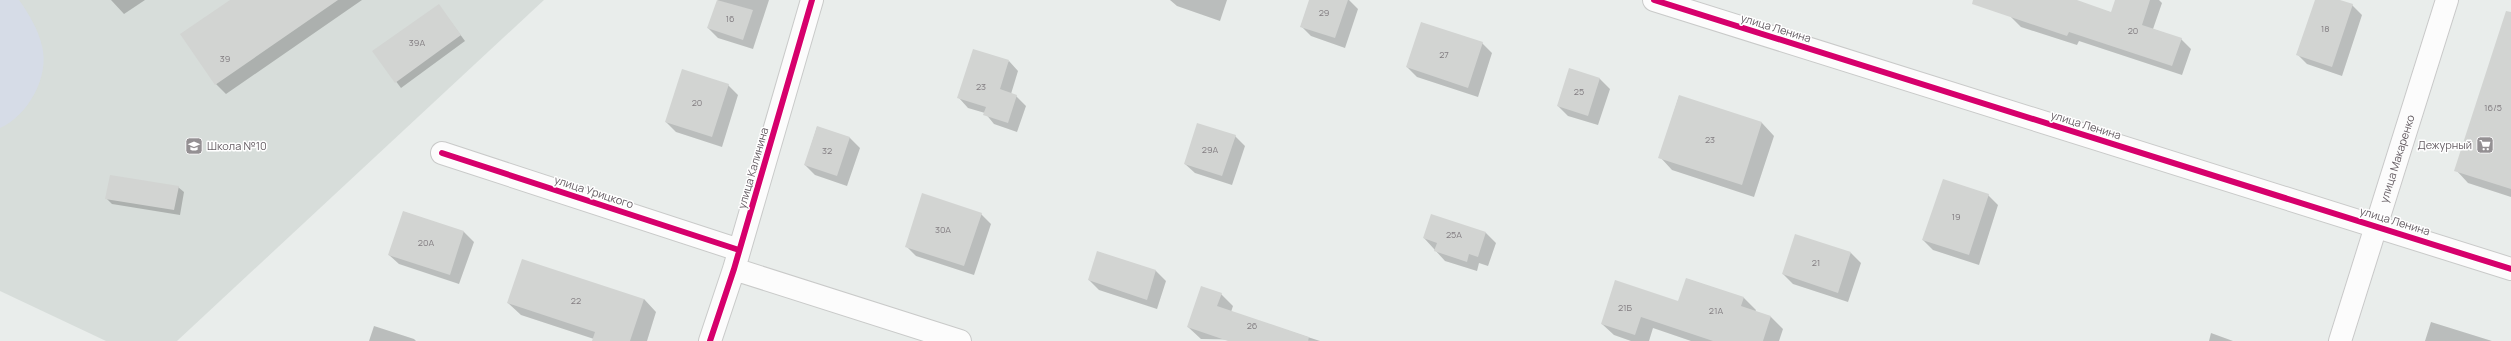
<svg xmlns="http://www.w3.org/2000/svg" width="2511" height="341" viewBox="0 0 2511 341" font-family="Manrope,sans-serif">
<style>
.education{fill:#d7ddda}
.green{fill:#d6dce7}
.shadow{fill:#0003}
.building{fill:#d2d4d2}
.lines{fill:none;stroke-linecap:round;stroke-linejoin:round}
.minor-casing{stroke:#c9cac9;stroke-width:24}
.tertiary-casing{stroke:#c9cac9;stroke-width:24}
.secondary-casing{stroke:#c9c9c9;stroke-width:24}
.minor{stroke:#fcfcfc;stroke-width:22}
.tertiary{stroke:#fcfcfc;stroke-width:22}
.secondary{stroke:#fcfcfc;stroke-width:22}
.cycleway-casing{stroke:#fff;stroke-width:8}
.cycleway{stroke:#d6006c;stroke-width:6}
.labels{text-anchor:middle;stroke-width:3;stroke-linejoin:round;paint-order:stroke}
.number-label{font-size:9px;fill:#827d81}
.street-label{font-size:11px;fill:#665e64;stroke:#fff}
.poi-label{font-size:11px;fill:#665e64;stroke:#fff;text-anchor:end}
</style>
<rect width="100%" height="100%" fill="#e9edeb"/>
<path class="education" d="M0,0H544L177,341H106L0,291Z"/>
<path class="green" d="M0,0H19C29,14 38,29 42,46C50,76 28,116 0,128Z"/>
<path class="shadow" d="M111,0H145L124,14Z
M232,0H362L226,94L216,84Z
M718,0H769L753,49L718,38L708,28Z
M1170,0H1227L1220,21L1177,6Z
M1310,0H1349L1358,9L1345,48L1311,36L1301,26Z
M2017,0H2074L2112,13L2116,0H2159L2162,3L2153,29L2181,39L2191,49L2182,75L2079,41L2077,45L2021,27L2011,17Z
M2316,0H2337L2352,5L2362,15L2342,76L2307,64L2297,54Z
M439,6L465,41L401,88L374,52Z
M1482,43L1492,53L1478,97L1417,77L1407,67Z
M2511,46V197L2468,183L2456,170Z
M1009,61L1018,71L1011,94L1016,96L1026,106L1017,132L994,124L985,113L968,108L959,98Z
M1570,70L1600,79L1610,89L1598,125L1568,116L1558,106Z
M728,85L738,95L722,147L676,132L666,122Z
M1679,96L1762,123L1774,136L1754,197L1672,170L1660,157Z
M817,127L850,138L860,148L847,186L815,175L805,165Z
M1235,136L1245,146L1232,185L1195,173L1185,164Z
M178,187L184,192L180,215L112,204L106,198Z
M1988,195L1998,205L1979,265L1933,250L1923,240Z
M404,212L464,232L474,242L459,284L399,264L389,255Z
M981,214L991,224L974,275L916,256L906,246Z
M1486,233L1496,243L1488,266L1479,263L1477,271L1445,261L1424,238Z
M1098,252L1156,271L1166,281L1157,309L1099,290L1089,280Z
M1851,253L1861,263L1848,302L1793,284L1783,274Z
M1687,279L1744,298L1756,310L1755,312L1771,317L1783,329L1779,341H1691L1653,328L1649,341H1631L1614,335L1602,324L1679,303Z
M1221,294L1233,306L1231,312L1320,341L1201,339L1188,327Z
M644,299L656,312L647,341H593L594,339L521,315L508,303Z
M2431,322L2492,341H2425Z
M374,326L414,339L416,341H369Z
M2211,333L2233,341H2209Z"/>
<path class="building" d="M230,0H338L215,85L180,34Z
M717,0L753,10L743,40L707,28Z
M1309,0H1348L1335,38L1300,27Z
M1973,0H2077L2111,12L2115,0H2150L2142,25L2182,38L2172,66L2069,32L2067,36L1972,4Z
M2315,0H2340L2353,4L2332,67L2296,55Z
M439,4L461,35L395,83L372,51Z
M2506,11L2511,12V189L2454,171Z
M1421,22L1483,42L1468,88L1406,67Z
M973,49L1009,60L1000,89L1017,95L1008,123L983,115L986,107L957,98Z
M1569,68L1600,78L1588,116L1557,106Z
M682,69L729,84L712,137L665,122Z
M1679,95L1762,122L1742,185L1658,158Z
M1197,123L1236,135L1222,176L1184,164Z
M817,126L850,137L837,176L804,165Z
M110,175L179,186L174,210L105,199Z
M1943,179L1989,194L1969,255L1922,240Z
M922,193L982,213L964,266L905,247Z
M403,211L464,231L450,275L388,255Z
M1431,214L1486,232L1478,257L1469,254L1467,262L1434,251L1437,243L1423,238Z
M1795,234L1851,252L1838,293L1782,274Z
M1097,251L1156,270L1147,300L1088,280Z
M522,259L644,299L630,341H592L595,332L507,303Z
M1686,278L1744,297L1741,306L1771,316L1763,341H1713L1641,317L1635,335L1601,324L1615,280L1678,301Z
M1201,286L1222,293L1217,306L1309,337L1308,341H1228L1187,327Z"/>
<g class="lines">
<defs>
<path id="minor" d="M442,153L739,250
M734,269L960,341
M710,341L734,269L812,0"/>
<path id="tertiary" d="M1654,0L2511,269"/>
<g id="secondary">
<path id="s1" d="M2340,341L2447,0"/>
</g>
</defs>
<use href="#minor" class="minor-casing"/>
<use href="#tertiary" class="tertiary-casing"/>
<use href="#secondary" class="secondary-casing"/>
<use href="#minor" class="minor"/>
<use href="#tertiary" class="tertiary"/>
<use href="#secondary" class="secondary"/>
<defs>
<path id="cycleway" d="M1654,0L2511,269
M442,153L739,250
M710,341L734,269L812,0"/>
</defs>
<use href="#cycleway" class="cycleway-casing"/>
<use href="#cycleway" class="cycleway"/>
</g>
<defs>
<symbol id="supermarket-square" viewBox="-11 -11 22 22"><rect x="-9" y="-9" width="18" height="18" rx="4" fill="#949093" stroke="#fff"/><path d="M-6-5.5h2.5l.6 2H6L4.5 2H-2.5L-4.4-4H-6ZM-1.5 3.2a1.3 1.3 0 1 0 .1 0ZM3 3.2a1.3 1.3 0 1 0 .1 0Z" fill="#fff"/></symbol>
<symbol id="school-square" viewBox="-11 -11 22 22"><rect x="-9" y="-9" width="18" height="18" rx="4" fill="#949093" stroke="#fff"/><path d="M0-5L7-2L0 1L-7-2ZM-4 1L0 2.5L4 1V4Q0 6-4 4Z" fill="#fff"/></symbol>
</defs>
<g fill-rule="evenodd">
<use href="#supermarket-square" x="2475" y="135" width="20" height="20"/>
<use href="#school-square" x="184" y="136" width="20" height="20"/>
</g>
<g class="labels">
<g class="number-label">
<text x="1324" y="16">29</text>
<text x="730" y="22">16</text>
<text x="2325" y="32">18</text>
<text x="2133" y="34">20</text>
<text x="417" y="46">39А</text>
<text x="1444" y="58">27</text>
<text x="225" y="62">39</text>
<text x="981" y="90">23</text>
<text x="1579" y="95">25</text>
<text x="697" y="106">20</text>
<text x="2493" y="111">16/5</text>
<text x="1710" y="143">23</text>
<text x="1210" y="153">29А</text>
<text x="827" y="154">32</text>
<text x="1956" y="220">19</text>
<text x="943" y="233">30А</text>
<text x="1454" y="238">25А</text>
<text x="426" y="246">20А</text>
<text x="1816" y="266">21</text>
<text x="576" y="304">22</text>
<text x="1625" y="311">21Б</text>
<text x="1716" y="314">21А</text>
<text x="1252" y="329">26</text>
</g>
<g class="street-label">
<text transform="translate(1776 28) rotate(17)" y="4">улица Ленина</text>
<text transform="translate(2086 125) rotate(17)" y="4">улица Ленина</text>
<text dy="4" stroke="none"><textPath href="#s1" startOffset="191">улица Макаренко</textPath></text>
<text transform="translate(753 168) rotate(-74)" y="4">улица Калинина</text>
<text transform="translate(594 192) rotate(18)" y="4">улица Урицкого</text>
<text transform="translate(2395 221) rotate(17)" y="4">улица Ленина</text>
</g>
<g class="poi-label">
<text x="2472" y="149">Дежурный</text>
<text x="207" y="150" text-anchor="start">Школа №10</text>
</g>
</g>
</svg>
